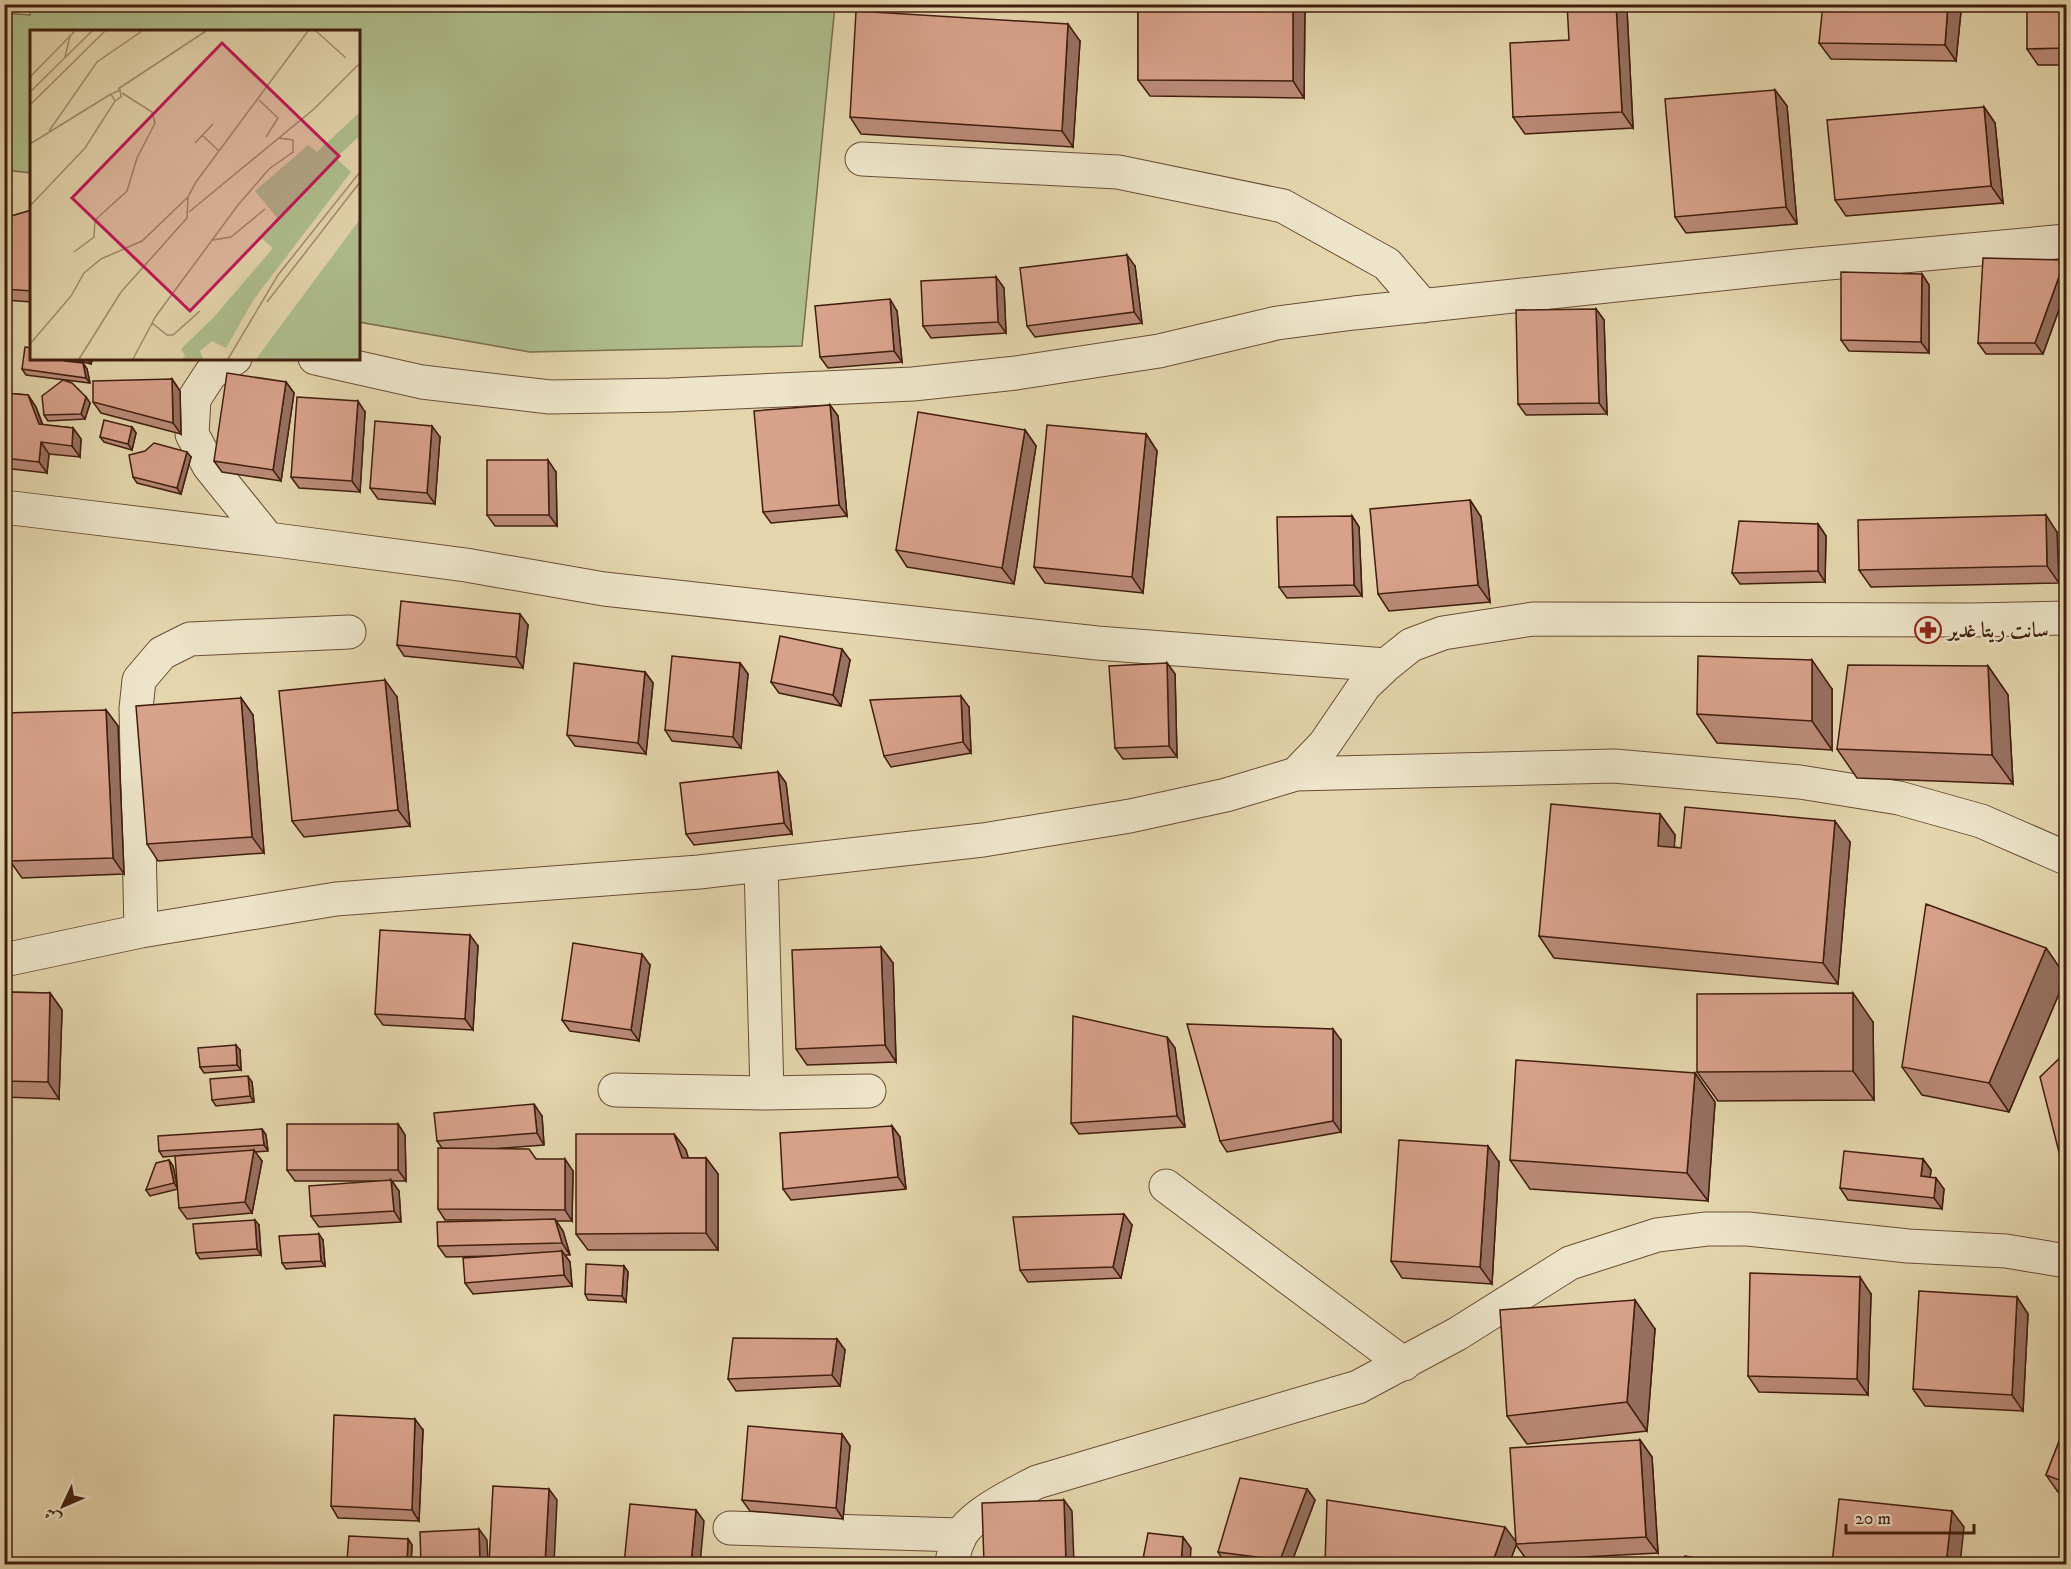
<svg xmlns="http://www.w3.org/2000/svg" width="2071" height="1569" viewBox="0 0 2071 1569" font-family="'IM FELL DW Pica',Amiri,serif">
<style>
.green{fill:#afbe8d;stroke:#786e4e;stroke-width:1.5}
.lines{fill:none;stroke-linecap:round;stroke-linejoin:round}
.minor-casing{stroke:#6a4c36;stroke-width:35}
.minor{stroke:#ede4c9;stroke-width:33}
.wall{fill:#ba8a78;stroke:#411e0e;stroke-width:1.5}
.shaded-wall{fill:#977161;stroke:#411e0e;stroke-width:1.5}
.building{fill:#d8a18b;stroke:#411e0e;stroke-width:1.5}
.labels{text-anchor:middle;stroke-width:4.5;stroke-linejoin:round;paint-order:stroke}
.poi-label{font-size:21px;font-weight:bold;fill:#411e0e;stroke:#ede4c9;text-anchor:start}
.inset-road{fill:none;stroke:#a38c6d;stroke-width:1.5}
.view{fill:#c2185b;fill-opacity:0.15;stroke:#c2185b;stroke-width:3}
.inset-edge{fill:none;stroke:#411e0e;stroke-width:3}
</style>
<rect width="100%" height="100%" fill="#e4d5ac"/>
<filter id="stains"><feTurbulence type="fractalNoise" baseFrequency=".00333" numOctaves="4"/><feColorMatrix values="0 0 0 0 .2 0 0 0 0 .09 0 0 0 0 .02 0 0 0 .5 -.17"/></filter>
<radialGradient id="worn" r=".72"><stop offset=".6" stop-color="#630" stop-opacity="0"/><stop offset="1" stop-color="#630" stop-opacity=".3"/></radialGradient>
<path class="green" d="M30,4L835,5L802,346L530,352L359,322L358,32H32L31,173L5,170V13L30,15Z"/>
<g class="lines">
<defs>
<path id="minor" d="M862,159L1118,172L1283,206L1387,264L1423,306
M235,358L211,373L194,399L192,434L209,466L268,539
M315,358L422,382L550,397L671,395L913,384L1016,373L1159,351L1277,323L1354,313L1796,266L2066,241
M4,507L268,539L466,565L604,589L1097,643L1386,665
M1296,774L1614,766L1800,782L1899,798L1981,821L2066,858
M761,865L767,1093
M141,931L136,709L139,680L162,653L190,639L349,632
M4,960L141,931L336,899L699,872L983,840L1130,816L1226,795L1296,774L1324,745L1365,685L1386,665L1411,645L1443,633L1533,619L1970,620L2066,618
M615,1090L767,1093L869,1091
M1166,1186L1404,1364
M730,1528L960,1535
M952,1564C953,1555 956,1545 960,1537C970,1515 1016,1493 1037,1482L1358,1387L1457,1334L1570,1263L1657,1235L1707,1229H1748L1908,1246L2006,1251L2066,1261"/>
</defs>
<use href="#minor" class="minor-casing"/>
<use href="#minor" class="minor"/>
</g>
<path class="wall" d="M1138,4H1305L1304,98L1150,96L1138,80Z
M2067,4V65H2038L2027,49Z
M1627,10L1633,128L1525,134L1513,117L1569,40Z
M1961,11L1956,61L1831,59L1819,43Z
M1080,41L1073,147L861,134L850,117Z
M1775,90L1787,106L1797,224L1686,233L1675,217Z
M1984,107L1995,123L2003,203L1846,216L1835,200Z
M32,210V302L4,300V218Z
M2065,260L2067,262V287L2043,354H1986L1978,343Z
M1135,266L1142,323L1035,337L1027,326Z
M1922,274L1929,285V353L1849,351L1841,340Z
M996,277L1004,288L1006,333L931,338L923,326Z
M1596,309L1604,320L1607,414L1526,415L1518,404Z
M897,311L902,362L828,368L820,357Z
M74,358H93L91,364L76,360Z
M67,361L83,363L87,369L90,383L26,375L22,369Z
M172,379L180,391L181,434L101,413L93,402Z
M286,382L294,393L281,481L222,472L214,461Z
M4,393L28,395L36,407L43,425L73,428L81,439L80,457L49,454L47,473L4,468Z
M86,397L90,403L85,419L48,421L44,415Z
M830,405L838,416L847,516L771,523L763,512Z
M365,412L360,492L299,488L291,477Z
M132,427L136,433L132,450L104,442L100,437Z
M1025,430L1036,446L1014,584L907,567L896,550Z
M1146,434L1157,451L1143,593L1045,583L1034,567Z
M440,437L435,504L378,499L370,488Z
M191,457L181,494L137,483L133,477Z
M556,472L557,526H495L487,515Z
M1470,500L1481,517L1490,602L1389,611L1378,594Z
M1352,516L1359,527L1362,596L1287,598L1279,587Z
M1818,524L1826,536L1825,582L1740,584L1732,573Z
M2057,532L2059,583L1871,587L1859,570Z
M528,625L523,668L404,656L397,645Z
M850,660L841,706L779,693L771,682Z
M740,663L748,674L741,748L672,741L665,730Z
M1167,663L1175,674L1177,757L1123,759L1115,748Z
M1988,666L2008,695L2013,784L1857,778L1837,749Z
M645,672L653,683L646,754L575,746L567,735Z
M1832,689V750L1717,743L1697,714Z
M397,697L410,826L304,837L292,821Z
M241,698L253,715L264,853L158,861L147,844Z
M969,707L971,753L891,767L884,756Z
M106,710L118,726L124,874L22,878L10,861Z
M778,772L786,783L792,834L694,845L686,834Z
M1660,814L1675,835L1674,847L1681,848L1850,842L1838,984L1554,958L1539,936Z
M478,946L473,1030L383,1025L375,1014Z
M881,947L893,963L896,1062L807,1065L796,1049Z
M2046,948L2066,977L2009,1112L1922,1095L1902,1067Z
M650,965L639,1041L570,1031L562,1020Z
M4,992L50,993L62,1010L59,1099L4,1097Z
M1873,1022L1874,1100L1718,1101L1697,1072Z
M1167,1037L1175,1048L1185,1127L1079,1134L1071,1123Z
M1341,1040V1132L1227,1152L1220,1141Z
M240,1050L241,1070L204,1073L200,1067Z
M1695,1073L1715,1102L1708,1201L1530,1189L1510,1160Z
M252,1082L254,1102L216,1106L212,1100Z
M542,1116L544,1145L492,1149L536,1159L573,1171L572,1221H556L563,1231L570,1255H565L570,1262L572,1286L473,1294L465,1283L493,1256L446,1257L438,1246L502,1220H445L438,1209L442,1148L437,1141Z
M398,1124L405,1135L406,1181H392L399,1191L401,1222L319,1227L311,1216L380,1181H295L287,1170Z
M892,1126L900,1137L906,1189L791,1200L783,1189Z
M262,1129L266,1135L268,1151L255,1152L262,1161L252,1213L187,1219L179,1208L178,1189L150,1196L146,1190L169,1160L173,1166L177,1186L185,1155L163,1157L159,1151Z
M674,1134L686,1150L688,1158H706L718,1174V1250H588L576,1234Z
M1923,1159L1931,1170L1930,1177L1944,1189L1942,1209L1848,1200L1840,1188Z
M1499,1162L1492,1284L1402,1278L1391,1261Z
M259,1225L261,1255L200,1259L196,1253Z
M1132,1225L1121,1278L1028,1282L1020,1270Z
M323,1240L325,1266L286,1269L282,1263Z
M624,1266L628,1272L626,1302L588,1300L585,1294Z
M1871,1294L1868,1395L1759,1392L1748,1376Z
M2017,1297L2028,1314L2023,1411L1925,1406L1913,1389Z
M1655,1329L1647,1431L1527,1444L1507,1416Z
M837,1339L845,1350L840,1386L736,1391L728,1379Z
M2067,1421V1495L2058,1492L2046,1475Z
M423,1430L419,1521L338,1518L331,1506Z
M842,1434L850,1446L843,1519L750,1511L742,1500Z
M1640,1440L1652,1457L1658,1553L1527,1560L1516,1545L1509,1564H1325L1516,1542Z
M1307,1489L1315,1500L1291,1564H1236L1225,1563L1218,1552Z
M408,1539L412,1545L411,1564H351L347,1560Z"/>
<path class="shaded-wall" d="M1293,4H1305L1304,98L1293,81Z
M1616,4H1623L1627,10L1633,128L1622,112Z
M1948,4H1956L1961,11L1956,61L1945,45Z
M1068,24L1080,41L1073,147L1062,131Z
M1775,90L1787,106L1797,224L1786,207Z
M1984,107L1995,123L2003,203L1991,186Z
M1127,255L1135,266L1142,323L1134,312Z
M2065,260L2067,262V287L2043,354L2035,343Z
M1922,274L1929,285V353L1921,342Z
M996,277L1004,288L1006,333L998,322Z
M890,299L897,311L902,362L894,351Z
M1596,309L1604,320L1607,414L1599,403Z
M93,358L91,364L87,359Z
M83,363L87,369L90,383L86,378Z
M172,379L180,391L181,434L173,423Z
M286,382L294,393L281,481L273,470Z
M28,395L36,407L46,436L39,424Z
M86,397L90,403L85,419L81,414Z
M358,401L365,412L360,492L352,481Z
M830,405L838,416L847,516L839,505Z
M432,426L440,437L435,504L427,493Z
M132,427L136,433L132,450L128,444Z
M73,428L81,439L80,457L72,446Z
M1025,430L1036,446L1014,584L1002,568Z
M1146,434L1157,451L1143,593L1132,577Z
M41,442L49,454L47,473L39,462Z
M187,452L191,457L181,494L177,488Z
M548,460L556,472L557,526L549,515Z
M1470,500L1481,517L1490,602L1478,585Z
M2046,515L2057,532L2059,583L2047,566Z
M1352,516L1359,527L1362,596L1354,585Z
M1818,524L1826,536L1825,582L1818,571Z
M520,614L528,625L523,668L516,657Z
M842,649L850,660L841,706L833,695Z
M1812,660L1832,689V750L1812,721Z
M740,663L748,674L741,748L733,737Z
M1167,663L1175,674L1177,757L1169,746Z
M1988,666L2008,695L2013,784L1992,755Z
M645,672L653,683L646,754L638,743Z
M385,680L397,697L410,826L398,810Z
M961,696L969,707L971,753L963,742Z
M241,698L253,715L264,853L252,837Z
M106,710L118,726L124,874L113,858Z
M778,772L786,783L792,834L784,823Z
M1660,814L1675,835L1673,867L1658,846Z
M1835,821L1850,842L1838,984L1823,963Z
M470,935L478,946L473,1030L465,1019Z
M881,947L893,963L896,1062L885,1045Z
M2046,948L2066,977L2009,1112L1989,1083Z
M642,954L650,965L639,1041L631,1030Z
M50,993L62,1010L59,1099L48,1082Z
M1853,993L1873,1022L1874,1100L1853,1071Z
M1333,1029L1341,1040V1132L1333,1121Z
M1167,1037L1175,1048L1185,1127L1177,1116Z
M236,1045L240,1050L241,1070L237,1065Z
M1695,1073L1715,1102L1708,1201L1687,1173Z
M248,1076L252,1082L254,1102L250,1096Z
M534,1104L542,1116L544,1145L537,1133Z
M398,1124L405,1135L406,1181L398,1170Z
M892,1126L900,1137L906,1189L898,1177Z
M262,1129L266,1135L268,1151L264,1145Z
M674,1134L686,1150L693,1175L682,1158Z
M1488,1146L1499,1162L1492,1284L1480,1267Z
M254,1150L262,1161L252,1213L245,1202Z
M706,1158L718,1174V1250L706,1233Z
M565,1159L573,1171L572,1221L565,1210Z
M1923,1159L1931,1170L1929,1187L1921,1176Z
M169,1160L173,1166L178,1189L174,1183Z
M1936,1178L1944,1189L1942,1209L1934,1198Z
M391,1180L399,1191L401,1222L394,1211Z
M1124,1214L1132,1225L1121,1278L1113,1267Z
M555,1219L563,1231L570,1255L562,1243Z
M255,1220L259,1225L261,1255L257,1249Z
M319,1234L323,1240L325,1266L321,1261Z
M562,1251L570,1262L572,1286L564,1275Z
M624,1266L628,1272L626,1302L622,1296Z
M1860,1277L1871,1294L1868,1395L1857,1379Z
M2017,1297L2028,1314L2023,1411L2012,1395Z
M1635,1300L1655,1329L1647,1431L1627,1402Z
M837,1339L845,1350L840,1386L832,1375Z
M415,1419L423,1430L419,1521L412,1510Z
M842,1434L850,1446L843,1519L836,1508Z
M1640,1440L1652,1457L1658,1553L1646,1537Z
M549,1489L557,1500L554,1564H545Z
M1307,1489L1315,1500L1291,1564H1284L1280,1560Z
M1064,1500L1072,1511L1074,1564H1066Z
M696,1510L704,1521L700,1564H691Z
M1952,1511L1964,1527L1960,1564H1946Z
M1505,1527L1517,1543L1509,1564H1492Z
M479,1529L487,1540L488,1564H480Z
M1183,1537L1191,1548L1190,1564H1181Z
M408,1539L412,1545L411,1564H407V1563Z"/>
<path class="building" d="M1138,4H1293V81L1138,80Z
M1567,4H1616L1622,112L1513,117L1510,43L1569,40Z
M1823,4H1948L1945,45L1819,43Z
M2027,4H2067V48L2027,49Z
M856,11L1068,24L1062,131L850,117Z
M1775,90L1786,207L1675,217L1665,99Z
M1984,107L1991,186L1835,200L1827,120Z
M32,210V291L4,289V218Z
M1127,255L1134,312L1027,326L1020,268Z
M1983,258L2065,260L2035,343H1978Z
M1841,272L1922,274L1921,342L1841,340Z
M996,277L998,322L923,326L921,281Z
M890,299L894,351L820,357L815,306Z
M1596,309L1599,403L1518,404L1516,310Z
M25,347L32,348V358H64L65,361L83,363L86,378L22,369Z
M227,373L286,382L273,470L214,461Z
M172,379L173,423L93,402V381Z
M63,380L72,383L86,397L81,414L44,415L42,396Z
M4,393L28,395L39,424L73,428L72,446L41,442L39,462L4,458Z
M297,397L358,401L352,481L291,477Z
M830,405L839,505L763,512L754,411Z
M918,412L1025,430L1002,568L896,550Z
M104,420L132,427L128,444L100,437Z
M375,421L432,426L427,493L370,488Z
M1047,425L1146,434L1132,577L1034,567Z
M154,443L187,452L177,488L133,477L129,455L145,451Z
M487,460H548L549,515H487Z
M1470,500L1478,585L1378,594L1370,509Z
M2046,515L2047,566L1859,570L1858,520Z
M1352,516L1354,585L1279,587L1277,517Z
M1739,521L1818,524V571L1732,573Z
M401,601L520,614L516,657L397,645Z
M780,636L842,649L833,695L771,682Z
M672,656L740,663L733,737L665,730Z
M1698,656L1812,660V721L1697,714Z
M574,663L645,672L638,743L567,735Z
M1167,663L1169,746L1115,748L1109,666Z
M1848,665L1988,666L1992,755L1837,749Z
M385,680L398,810L292,821L279,691Z
M961,696L963,742L884,756L870,700Z
M241,698L252,837L147,844L136,706Z
M106,710L113,858L10,861L4,713Z
M778,772L784,823L686,834L680,783Z
M1551,804L1660,814L1658,846L1681,848L1685,807L1835,821L1823,963L1539,936Z
M1926,904L2046,948L1989,1083L1902,1067Z
M380,930L470,935L465,1019L375,1014Z
M573,943L642,954L631,1030L562,1020Z
M881,947L885,1045L796,1049L792,950Z
M4,992L50,993L48,1082L4,1081Z
M1853,993V1071L1697,1072V994Z
M1073,1016L1167,1037L1177,1116L1071,1123Z
M1187,1024L1333,1029V1121L1220,1141Z
M236,1045L237,1065L200,1067L198,1048Z
M2067,1051V1170L2064,1172L2040,1077Z
M1516,1060L1695,1073L1687,1173L1510,1160Z
M248,1076L250,1096L212,1100L210,1079Z
M534,1104L537,1133L437,1141L434,1113Z
M287,1124H398V1170H287Z
M892,1126L898,1177L783,1189L780,1133Z
M262,1129L264,1145L159,1151L158,1136Z
M576,1134H674L682,1158H706V1233L576,1234Z
M1399,1140L1488,1146L1480,1267L1391,1261Z
M438,1148L529,1149L536,1159H565V1210L438,1209Z
M254,1150L245,1202L179,1208L175,1156Z
M1844,1151L1923,1159L1921,1176L1936,1178L1934,1198L1840,1188Z
M169,1160L174,1183L146,1190L156,1163Z
M391,1180L394,1211L311,1216L309,1186Z
M1124,1214L1113,1267L1020,1270L1013,1217Z
M555,1219L562,1243L438,1246L437,1222Z
M255,1220L257,1249L196,1253L193,1224Z
M319,1234L321,1261L282,1263L279,1236Z
M562,1251L564,1275L465,1283L463,1258Z
M586,1264L624,1266L622,1296L585,1294Z
M1750,1273L1860,1277L1857,1379L1748,1376Z
M1919,1291L2017,1297L2012,1395L1913,1389Z
M1635,1300L1627,1402L1507,1416L1500,1310Z
M733,1338L837,1339L832,1375L728,1379Z
M334,1415L415,1419L412,1510L331,1506Z
M2067,1421V1483L2046,1475Z
M748,1426L842,1434L836,1508L742,1500Z
M1640,1440L1646,1537L1516,1544L1510,1448Z
M1240,1478L1307,1489L1280,1560L1218,1552Z
M493,1486L549,1489L545,1564H489Z
M1839,1499L1952,1511L1946,1564H1832Z
M1064,1500L1066,1564H984L982,1503Z
M1327,1500L1505,1527L1492,1564H1325Z
M630,1504L696,1510L691,1564H624Z
M479,1529L480,1564H421L420,1532Z
M1148,1533L1183,1537L1181,1564H1142Z
M349,1536L408,1539L407,1563L347,1560Z
M1685,1556L1725,1564H1683Z"/>
<defs>
<symbol id="pharmacy-ring" viewBox="-11 -11 22 22"><circle r="9.5" fill="#ede4c9" stroke="#8f2418" stroke-width="1.5"/><path d="M-2-6h4v4h4v4h-4v4h-4v-4h-4v-4h4Z" fill="#8f2418"/></symbol>
</defs>
<g fill-rule="evenodd">
<use href="#pharmacy-ring" x="1913" y="615" width="30" height="30"/>
</g>
<g class="labels">
<g class="poi-label">
<text x="1948" y="637">سانت ريتا غدير</text>
</g>
</g>
<g transform="translate(30 30)">
<rect width="330" height="330" fill="#e4d5ac"/>
<path d="M330,82V110L327,108L306,128L321,142L224,269L196,318L182,311L170,321L173,329H152L155,326L151,319L184,287L243,218L230,207L248,189L225,161L278,115L287,122ZM330,189V329H226Z" fill="#afbe8d"/>
<path class="inset-road" d="M286,1L316,28M35,27L40,6M0,47L45,1M88,59L176,1M0,62L62,1M229,70L248,88L236,107M0,75L75,1M19,101L67,32L112,1M172,105L189,121M165,113L183,94M0,114L81,64M0,176L55,118L85,71L91,67L90,60L81,64L85,71M159,182L284,79L330,33M183,210L201,207L235,179M44,222L64,207L65,190L97,161L107,128L125,93L122,82L92,63M237,272L330,152M122,293L137,305H143L170,281M0,314L41,266L54,243L71,229L112,211L158,167M49,329L91,262L157,188L158,167L166,152L278,1M103,329L126,286L208,175L239,139L263,122V110L249,108M198,329L248,245L330,142"/>
<path class="view" d="M192,13L309,126L160,281L42,168Z"/>
<rect width="330" height="330" class="inset-edge"/>
</g>
<rect width="2071" height="1569" fill="none" stroke="#e4d5ac" stroke-width="24"/>
<rect x="6" y="6" width="2059" height="1557" fill="none" stroke="#411e0e" stroke-width="3"/>
<rect x="12" y="12" width="2047" height="1545" fill="none" stroke="#411e0e" stroke-width="1.5"/>
<g transform="translate(63 1506) rotate(226)" stroke="#ede4c9" stroke-width="4.5" paint-order="stroke">
<path d="M0-4.5L10 22L0 15L-10 22Z" fill="#411e0e"/>
<text y="-9" font-size="16" font-weight="bold" text-anchor="middle" fill="#411e0e">ش</text>
</g>
<path d="M1846 1524v9h128v-9" fill="none" stroke="#411e0e" stroke-width="3"/>
<text x="1855" y="1524" font-size="18" fill="#411e0e" stroke="#ede4c9" stroke-width="4.5" paint-order="stroke">20 m</text>
<rect width="100%" height="100%" filter="url(#stains)"/>
<rect width="100%" height="100%" fill="url(#worn)"/>
</svg>
